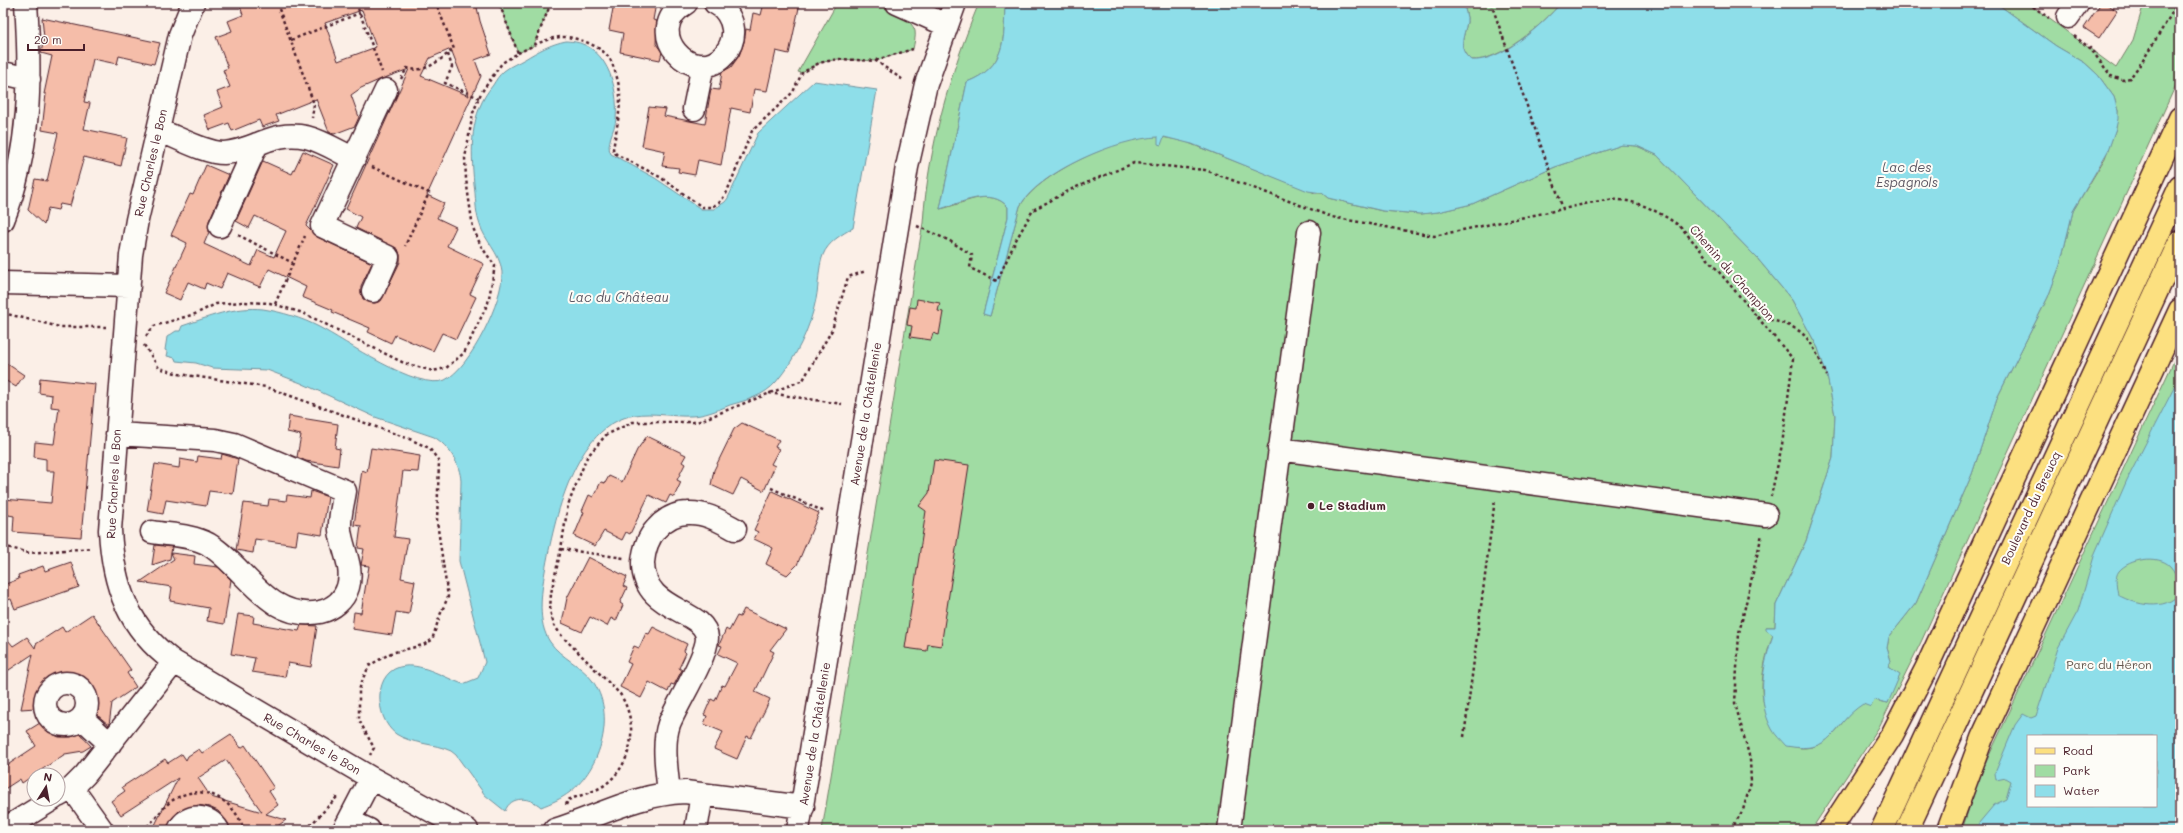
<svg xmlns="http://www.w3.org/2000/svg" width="2183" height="833" viewBox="0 0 2183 833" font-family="Mali,sans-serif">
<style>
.green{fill:#a0dca3;stroke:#757e67;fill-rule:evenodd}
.water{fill:#8edee9;stroke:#73929d;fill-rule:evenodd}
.building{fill:#f5bda9;stroke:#4a1f2b;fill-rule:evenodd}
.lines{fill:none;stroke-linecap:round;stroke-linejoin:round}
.minor-casing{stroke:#4a1f2b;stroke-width:25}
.major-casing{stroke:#4a1f2b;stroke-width:25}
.highway-casing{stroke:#4a1f2b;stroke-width:25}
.path{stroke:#4a1f2b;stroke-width:2.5;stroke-dasharray:3 3;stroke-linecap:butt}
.minor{stroke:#fdfcf7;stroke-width:22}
.major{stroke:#fce080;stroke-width:22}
.highway{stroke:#fce080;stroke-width:22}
.poi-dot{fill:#4a1f2b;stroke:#fdfcf7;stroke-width:1.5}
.labels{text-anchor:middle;stroke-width:4;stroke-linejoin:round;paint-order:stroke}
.street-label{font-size:12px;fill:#4a1f2b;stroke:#fdfcf7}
.poi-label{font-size:12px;font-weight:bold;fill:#4a1f2b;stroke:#fdfcf7;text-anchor:start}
.park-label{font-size:12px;fill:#64584f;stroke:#fdfcf7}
.water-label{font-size:13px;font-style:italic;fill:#5e5864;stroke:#fdfcf7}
</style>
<rect width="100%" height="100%" fill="#fbefe7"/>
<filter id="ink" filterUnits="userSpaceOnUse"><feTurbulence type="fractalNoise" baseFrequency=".025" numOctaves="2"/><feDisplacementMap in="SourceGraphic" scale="8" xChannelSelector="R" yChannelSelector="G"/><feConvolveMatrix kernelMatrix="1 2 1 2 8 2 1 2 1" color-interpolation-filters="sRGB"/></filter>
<g filter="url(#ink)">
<path class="green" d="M499,3H551L533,46L518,53Z
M828,3C844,3 860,1 875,3C886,4 912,19 915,31C916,36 914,44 913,49L876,61L838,59L819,63L802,73L798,72L836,5Z
M979,3H1005C1004,40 1006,67 967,82L940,209C962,205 989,186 1008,207V217L983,314L990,316L1020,206C1039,174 1108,143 1144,137C1158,135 1172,139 1186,142L1315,193H1322L1328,198L1382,211L1421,214L1438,212L1472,204L1555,167L1622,145L1637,146L1657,155L1757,258L1792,300L1818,348L1826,370L1835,415L1833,458L1806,541L1776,605L1775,627H1766L1773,635C1767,651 1762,671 1762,689C1763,716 1777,755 1812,747C1841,740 1845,703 1873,700C1877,700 1884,702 1888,703V667L1891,661L1887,648L1889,637L1916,603L1972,474L1998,396L2048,297L2060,265L2073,211L2105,158L2116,128L2118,111L2114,97L2098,75L2085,63L2056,46L1996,3H2028L2116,68L2133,40L2144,3H2180V76L1921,642L1879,727L1811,830H1442L1414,826L1412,830H822L923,223C928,148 950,73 979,3Z
M1464,3H1561C1543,24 1500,62 1471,60C1457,49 1464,37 1467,22C1468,16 1464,9 1464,3Z
M2180,348V830H1962L1979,777ZM2028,736H2156V806H2028Z"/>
<path class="water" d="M1005,3H1464C1464,9 1468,16 1467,22C1464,37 1457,49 1471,60C1500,63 1543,24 1561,3H1996L2056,46L2085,63L2098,75L2114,97L2118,111V119L2116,128L2108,151L2073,211L2060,265L2048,297L1998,396L1972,474L1916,603L1889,637L1887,648L1891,661L1888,667L1900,675L1888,703L1874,700L1871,707L1863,704C1830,725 1836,755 1786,746C1781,740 1775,735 1772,729C1756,700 1763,665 1773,635L1766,630V627H1775L1776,605L1806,541L1833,458L1835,415L1827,376L1818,348L1792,300L1757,258L1657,155L1637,146L1622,145L1555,167L1472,204L1438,212L1421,214L1383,211L1328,198L1322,193L1308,191L1192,144L1164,137L1161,145L1158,144V137C1119,138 1040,171 1020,206L990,316L983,314L1008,217V207C991,187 961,203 940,209L967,82C1006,67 1004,40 1005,3Z
M566,41C606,41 619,86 616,119C615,130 605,144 611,154L655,178L701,209H714L725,202L728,198L758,133L814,81L877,90L853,228C842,234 828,242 823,255C818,268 819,285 816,299C810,329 796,358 776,382C764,396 747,400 730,405C718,410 704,416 691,416C673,417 653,412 635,415C574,425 554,521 545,571C541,594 537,622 550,642C561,658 581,665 592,680C617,714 601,768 570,792C561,799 551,803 541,807C530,797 511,795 505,811L485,795L456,755L451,751C434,743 411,744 396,734C374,718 372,669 405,666C424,664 445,678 463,684L478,678L485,662L459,561L461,481C460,464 449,446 434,437L375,417L301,383L267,370L212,368L196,363L176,361L175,358L167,356L168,352L165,350L167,337L176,331H180L182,326C209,317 234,306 263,309C282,312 302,318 319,327C344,340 418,392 445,380C470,368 504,299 502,272C500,252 484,241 479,222C475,210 476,197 474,184C471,149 469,114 493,85C496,80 499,75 504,71C510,66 518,63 525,59C538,51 551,44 566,41Z
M2180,376V585C2177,579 2175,571 2170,566C2158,554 2129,559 2119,571C2114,577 2117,588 2118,595C2136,605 2165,612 2180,593V830H1973L1994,805L2006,799L2011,781L2006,778L1996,780L1995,773L2015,725L2023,714L2031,718L2036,716L2058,648L2078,611L2095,553L2127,480ZM2028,736H2156V806H2028Z"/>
<path class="building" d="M239,3H476L480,21L491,54L475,60L481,76L427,195L444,203L437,218L456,227L447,246L484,264L470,294L476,297L456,339L442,333L433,351L395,335L391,343L368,332L370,328L332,312L333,310L302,297L306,287L269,269L260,287L227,273L220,289L206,283L204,289L188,282L180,300L164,293L187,243L171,235L190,194L193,195L206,165L229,175L209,221V232L204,244L251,266L258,250L274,257L286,231L255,216L249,228L236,221L263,161L292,174L303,151L334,165L306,226L317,237L372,263L361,286V293L363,299L374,303L381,301L400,262V255L398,249L356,228L361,217L346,209L409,69L379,80L361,88L351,95L359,117L355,126L334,134L329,132L316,99L276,115L279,121L262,127L259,120L232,131L229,123L210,130L204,115L223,107L217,92L230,87L223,70L228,68L216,37L232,31L228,21L243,15ZM362,10L376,47L338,61L325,23ZM451,49L469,96L421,76L430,58Z
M614,3H656L653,20L657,21L656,44L662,52L660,60L620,52L623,33L609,30Z
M764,3H800L789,54L776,51L767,91L754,89L750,112L731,108L721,165L698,160L695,175L678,172L679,168L662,166L665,151L642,146L649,107L666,109L664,116L705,124L711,89L719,90L722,72L731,67L739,56L744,42L746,29L750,30L753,13L761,15Z
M2101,3H2106L2117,11L2099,38L2084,28Z
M42,18L160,43L154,64L119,56L117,64L93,59L84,102L90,103L84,129L127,138L121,166L84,157L70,206L60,204L58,210L48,208L44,225L28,210L35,179L47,181L58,133L42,130L46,94H44L52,56L41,53L44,38Z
M917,299L940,303L938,311L943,312L939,335L933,333L931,340L910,337L912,326L907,325L910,307L916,308Z
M3,361L24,375L16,387L3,379Z
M40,378L95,384L81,537L13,532L14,516L3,514V499L51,503L54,471H46V459L34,457L35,442L54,444L59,408L51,407L52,395L39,393Z
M289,416L338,424L335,448L340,449L338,466L306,461L297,457L301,435L287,432Z
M742,423L779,440L775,447L779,449L771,464L775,466L764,491L741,479L733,495L711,485L714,470L734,429Z
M647,436L686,455L682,462L685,464L677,480L681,482L674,497L670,495L666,503L649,495L630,534L626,532L622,540L604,531L595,546L574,536L584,512L582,511L589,495L593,497L601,482L605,483L609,476L622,482L637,450Z
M371,448L420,456L418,472L403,471L394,537L408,539L401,578L415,581L409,614L396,612L392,635L352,629L354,612L361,613L369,566L361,565L364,549L358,548L361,526L354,525L362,470L367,472Z
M222,454L238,459L233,494L209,491L206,506L166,500L163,514L147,511L155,464L179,468L180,459L197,462L198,456L221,459Z
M934,460L969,465L941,646L928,644L927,651L905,648L926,511L919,506L929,493Z
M311,491L328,497L322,535L298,531L296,545L255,539L253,553L236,550L244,503L268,506L269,499L286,501L287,495L310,498Z
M772,491L819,513L797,565L787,575L766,564L773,548L754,539L758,532L754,530Z
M155,545L172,547L171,553L195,556L194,564L218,567L231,580L224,624L207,621L209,608L170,601L172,587L140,582L174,559L171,553L170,559L152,565Z
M588,557L627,577L623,586L627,588L620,603L623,605L616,621L611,618L607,626L590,617L582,632L562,623L567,598Z
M71,562L79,587L15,609L11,599L3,601V585L19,579L18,575L43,566L45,571Z
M744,609L786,629L770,650L774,652L755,692L770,699L766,708L751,738L747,736L737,759L714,749L723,732L704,724L707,716L704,715L711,699L715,701L722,685L725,686L737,663L718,654L722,646L719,645L726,629L729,631L737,616L740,617Z
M92,614L131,670L127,673L136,687L112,703L109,725L96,714L95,699L88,686L73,677L52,681L44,687L39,696L36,708L21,709L33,654L3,674V634L13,646L27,637L35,648L36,644L62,627L65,632Z
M238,614L254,616L253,623L299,631L301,625L317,626L311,667L288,663L285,677L252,672L255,658L231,654Z
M653,627L687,644L684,651L686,653L679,668L682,670L674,685L671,684L668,692L649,682L641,698L620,687L631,664L627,662L634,646L639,648L646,633L649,634Z
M40,723L48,732L59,737H71L80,734L91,746L83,751L65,754L22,783L20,779L3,790V768L36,746L27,731Z
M231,734L241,748L245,745L274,788L269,791L278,805L266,814L286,820L272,830H230L228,823L218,811L209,807L198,805L179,811L172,818L167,829L155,825L178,778L121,815L111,801L125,791L122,787L165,759L168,763L182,754L186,760L188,756L199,749L202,753ZM226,760L234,772L262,812L211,797L198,778Z"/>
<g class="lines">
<defs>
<path id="minor" d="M193,3L180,35L137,220L131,255L110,530C113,586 128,628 174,662L371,778L467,830
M686,3C639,31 694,89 724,55C730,48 734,39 733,29C732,19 725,7 715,3
M897,3L946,25
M2068,17L2078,3
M3,73L29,79
M694,109L703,65
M158,130C177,137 205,153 224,153C240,152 254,145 268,140C303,127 324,144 354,159
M3,220C31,150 31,77 26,3
M220,226L257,144
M3,283L129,286
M373,291L388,257L322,226L386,90
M117,434L215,440L234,444L345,491C343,504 339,517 340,530C342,549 354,567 348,587C344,600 333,609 320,612C268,622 246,567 208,544C192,535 169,535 152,532
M1279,449L1766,515
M45 704a21 21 0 1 1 42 0a21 21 0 1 1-42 0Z
M82,718L110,744
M72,788L102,830
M669,793C667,772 662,744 669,724C677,704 707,657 707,638C706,608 642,613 643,562C644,550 648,538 656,529C664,520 675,513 688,513C705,512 720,521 735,529
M58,796L72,788L85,775L174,662
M349,821L369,830
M3,830L53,799
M179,830C187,812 210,815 218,830
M344,830L371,778
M555,830C599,816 637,794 685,792L803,807
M696,830L702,794
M798,830L907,167L926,84L955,3
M1229,830L1309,232"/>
<path id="major" d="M1830,830L1892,735L1926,669L2180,118
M1948,830L1982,738L2180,310"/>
<path id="highway" d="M1882,830L2180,187
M1907,830L2180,241"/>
</defs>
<use href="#minor" class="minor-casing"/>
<use href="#major" class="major-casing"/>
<use href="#highway" class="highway-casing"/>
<path class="path" d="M356,3L382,72
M1491,3L1563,209C1576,206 1588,203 1600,201C1630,195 1656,210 1680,226L1793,359L1782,445L1771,496
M2028,3L2049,18
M279,9L314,104L312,118
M2074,36L2090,48L2111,76L2123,80L2130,78L2142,62L2178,3
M291,40L360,13
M534,45L551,3
M518,53C531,47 546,38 561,37C575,36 602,46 610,59C615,69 620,85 620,97C620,114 616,132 613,149L616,154L660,177L702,207H711L719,203L726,194L752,131L793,92L802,73L819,63L838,59L876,61L903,80
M448,54L452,67L445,83L479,98
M876,60L913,49
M401,79L407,68C426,74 439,60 454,49L436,3
M372,167L429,193L405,246
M917,226L950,241L972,255L970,268L997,281L1016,240L1033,210L1074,188L1134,163L1205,170L1332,217L1434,236L1563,209
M238,235L293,263
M275,304L305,236
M3,313L60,327H106
M1758,317C1805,327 1808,333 1827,376
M146,336L154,326L195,314L216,304L242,302L270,303L303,313L404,363L433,371L446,368L464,353L488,303L495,266L481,246L473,228L466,179L465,158L473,113L481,93L502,63L518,53L499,3
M144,345L159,368L179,374L266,387L412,440L429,448L439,461L437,522L448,597L440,615L432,640L423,645L391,653L370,665L364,676L359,690V720L374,748L370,755
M769,393L842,404
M771,488L825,512
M3,546L29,553L91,548
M561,549L624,558
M1464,737L1495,499
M566,805L568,800C578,796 590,793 600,788C633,768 640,725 620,694L561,635L554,625L550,611L551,593L561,549L568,505L587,457L606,435L633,422H697L803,380L832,330L848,277L866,271
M1250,828L1261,830
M142,830C155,822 159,811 170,802C200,780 234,798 244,830
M306,830L337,797
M1164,830L1209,827
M1731,830L1743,810L1751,783L1750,759L1735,703L1739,633L1762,534"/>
<use href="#minor" class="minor"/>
<use href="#major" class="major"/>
<use href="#highway" class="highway"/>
</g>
</g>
<circle class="poi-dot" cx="1311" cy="506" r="4"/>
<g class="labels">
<g class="street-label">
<text transform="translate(151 163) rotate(-77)" y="4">Rue Charles le Bon</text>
<text transform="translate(1732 273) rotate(49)" y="4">Chemin du Champion</text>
<text transform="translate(866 414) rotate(-81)" y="4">Avenue de la Châtellenie</text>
<text transform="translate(114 484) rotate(-87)" y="4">Rue Charles le Bon</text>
<text transform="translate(2031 508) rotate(-65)" y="4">Boulevard du Breucq</text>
<text transform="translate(815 734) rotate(-81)" y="4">Avenue de la Châtellenie</text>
<text transform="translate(312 744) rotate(30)" y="4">Rue Charles le Bon</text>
</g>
<g class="poi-label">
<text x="1319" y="510">Le Stadium</text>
</g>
<g class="park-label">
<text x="2109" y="669">Parc du Héron</text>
</g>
<g class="water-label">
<text x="1907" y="172">Lac des<tspan x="1907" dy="15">Espagnols</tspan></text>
<text x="619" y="302">Lac du Château</text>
</g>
</g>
<rect width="2183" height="833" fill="none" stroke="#fdfcf7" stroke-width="16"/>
<rect x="8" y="8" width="2167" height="817" fill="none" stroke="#4a1f2b" stroke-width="1.5" filter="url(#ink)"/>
<rect x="2027" y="735" width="130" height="72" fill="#fdfcf7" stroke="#b5a4a5"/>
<rect x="2035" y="748" width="20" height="6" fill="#fce080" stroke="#b5a4a5"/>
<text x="2063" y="755" font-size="12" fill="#4a1f2b">Road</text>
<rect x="2035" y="765" width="20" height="12" fill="#a0dca3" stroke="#b5a4a5"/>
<text x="2063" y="775" font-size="12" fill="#4a1f2b">Park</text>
<rect x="2035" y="785" width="20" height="12" fill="#8edee9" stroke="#b5a4a5"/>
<text x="2063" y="795" font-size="12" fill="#4a1f2b">Water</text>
<g transform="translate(46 787) rotate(11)"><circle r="19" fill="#fdfcf7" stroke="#b5a4a5"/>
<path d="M0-3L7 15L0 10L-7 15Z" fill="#4a1f2b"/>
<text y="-6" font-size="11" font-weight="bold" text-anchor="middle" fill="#4a1f2b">N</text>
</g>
<path d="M28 44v6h56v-6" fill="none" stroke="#4a1f2b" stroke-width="2"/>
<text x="34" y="44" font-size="12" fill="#4a1f2b" stroke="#fdfcf7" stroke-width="3" paint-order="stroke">20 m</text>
</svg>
